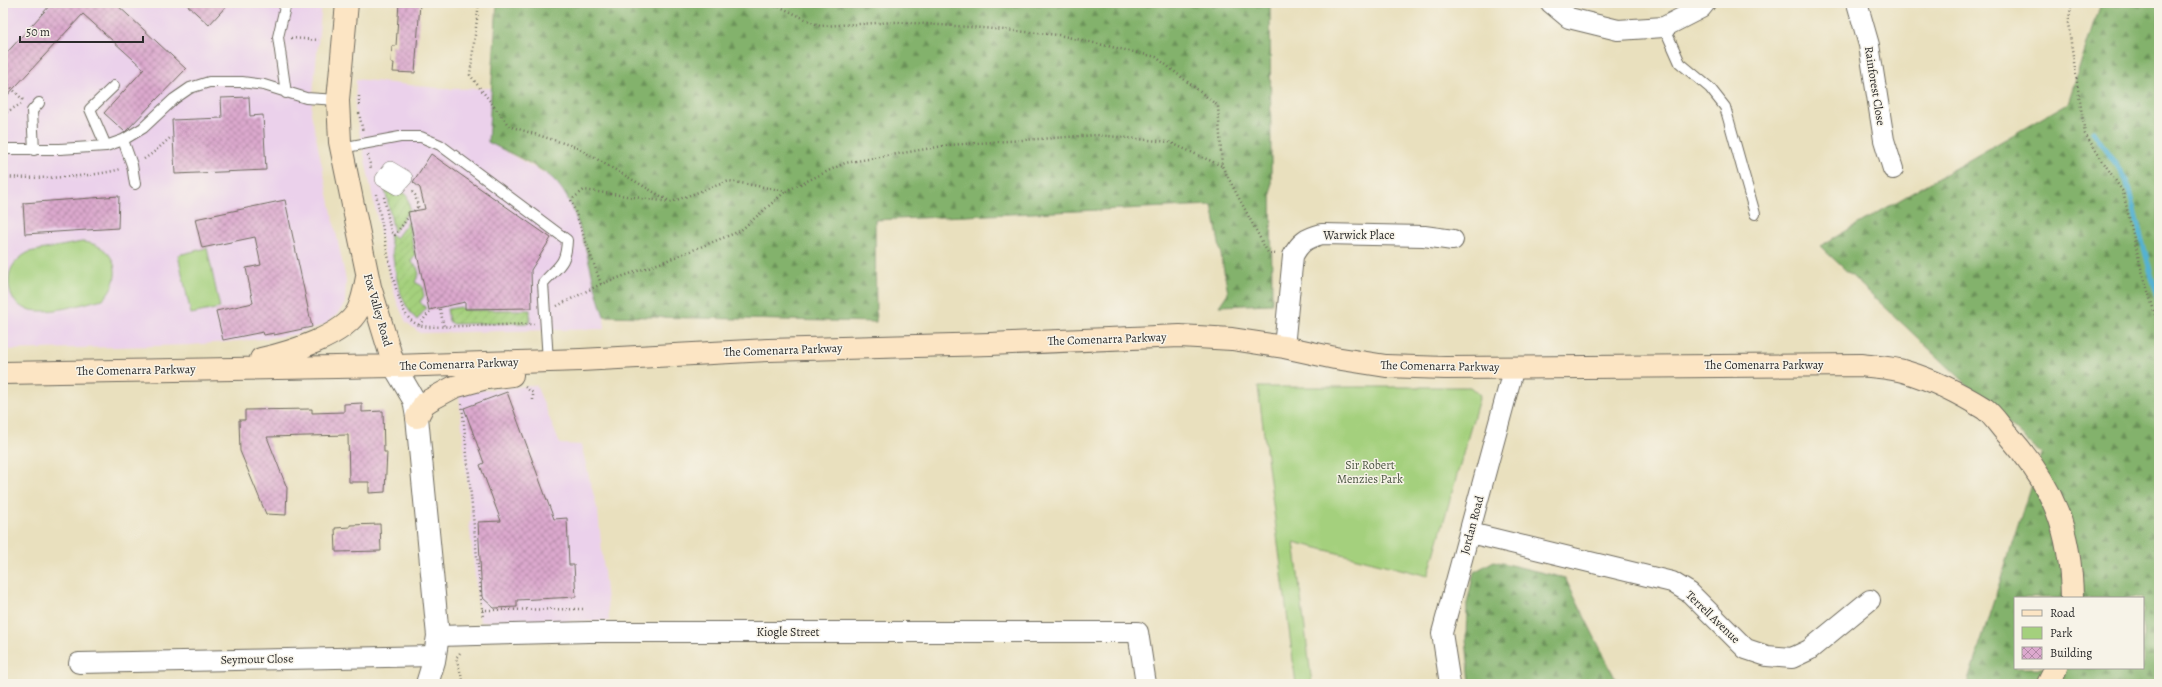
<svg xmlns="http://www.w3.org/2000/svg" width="2162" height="687" viewBox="0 0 2162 687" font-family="Alegreya,serif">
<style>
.built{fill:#ebd1eb}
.forest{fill:url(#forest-firs);stroke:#576e4c;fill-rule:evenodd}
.park{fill:#a4d07d;stroke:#687e54}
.garden{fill:url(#garden-furrows);stroke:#687e54}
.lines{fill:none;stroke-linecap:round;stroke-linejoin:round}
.stream{stroke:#54b2d2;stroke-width:5}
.building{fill:url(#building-cross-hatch)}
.service-casing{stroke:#6e6a5e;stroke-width:12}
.pedestrian-casing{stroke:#6e6a5e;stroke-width:16}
.minor-casing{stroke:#6e6a5e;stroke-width:22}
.tertiary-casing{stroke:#6e6a5e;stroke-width:24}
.secondary-casing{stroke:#6e6a5e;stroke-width:24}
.path{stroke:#6e6a5e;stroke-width:2.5;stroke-dasharray:1 3;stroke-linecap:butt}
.service{stroke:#fff;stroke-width:10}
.pedestrian{stroke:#fff;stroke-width:15}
.minor{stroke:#fff;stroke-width:20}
.tertiary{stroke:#fff;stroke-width:22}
.secondary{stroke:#fce5c4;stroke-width:22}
.labels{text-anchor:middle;stroke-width:3;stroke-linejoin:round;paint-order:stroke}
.street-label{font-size:12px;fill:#2b2b2b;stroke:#f7f3e8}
.park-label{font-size:12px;fill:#495440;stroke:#f7f3e8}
</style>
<defs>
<pattern id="forest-firs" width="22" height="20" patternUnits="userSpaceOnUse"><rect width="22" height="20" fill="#83b26c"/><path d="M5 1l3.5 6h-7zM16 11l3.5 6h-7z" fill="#6b9159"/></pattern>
<pattern id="garden-furrows" width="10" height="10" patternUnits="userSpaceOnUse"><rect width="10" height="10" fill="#a4d07d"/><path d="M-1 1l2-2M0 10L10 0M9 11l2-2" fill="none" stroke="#8db36c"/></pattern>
<pattern id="building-cross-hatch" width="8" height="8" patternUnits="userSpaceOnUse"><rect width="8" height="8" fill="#dca9ce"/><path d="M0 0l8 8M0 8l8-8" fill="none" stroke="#b38aa7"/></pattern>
</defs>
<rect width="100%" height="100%" fill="#f7f3e8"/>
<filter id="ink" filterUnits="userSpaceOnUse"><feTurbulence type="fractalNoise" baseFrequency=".025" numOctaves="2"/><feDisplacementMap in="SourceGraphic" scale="8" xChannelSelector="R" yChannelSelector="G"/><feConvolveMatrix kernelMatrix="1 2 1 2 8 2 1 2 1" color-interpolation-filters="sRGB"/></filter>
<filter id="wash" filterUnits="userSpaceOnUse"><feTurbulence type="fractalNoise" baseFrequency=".012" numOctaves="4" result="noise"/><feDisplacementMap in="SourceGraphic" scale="16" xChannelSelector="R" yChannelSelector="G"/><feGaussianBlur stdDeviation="0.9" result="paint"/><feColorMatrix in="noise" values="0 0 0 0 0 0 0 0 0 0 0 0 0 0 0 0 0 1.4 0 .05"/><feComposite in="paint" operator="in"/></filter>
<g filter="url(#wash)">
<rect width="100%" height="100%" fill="#e9e0be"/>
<path class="built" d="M3,3H322L311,113L346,280L345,303L337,315L324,325L292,335L261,339L190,345L3,350Z
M356,79L446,89L491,88L488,142L551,177L565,191L578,224L604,316L605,329L420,333L406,322L397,302L388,271L355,111Z
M536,385L560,444L581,445L598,512L609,621L480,622L469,521L480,520H471L459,395L466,392Z"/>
<path class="forest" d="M497,3H1270L1272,304L1219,306L1228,293L1212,205L875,220L876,322L604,316C589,277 583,205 552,178C539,166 505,151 488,142Z
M2100,3H2159V684H1967L2041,454L1820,246L2068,103ZM2015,598H2143V668H2015Z
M1494,561L1565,578L1618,684H1470L1466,638L1467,604L1474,572Z"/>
<path class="park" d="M82,242C115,244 126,276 103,299C75,305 8,331 9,280C9,266 18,258 29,252Z
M207,248L220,308L191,314L178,255Z
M1258,387H1470L1480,395L1428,576L1294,542L1312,684H1296Z"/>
<path class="garden" d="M383,179L407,195L410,209L394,232Z
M408,222L415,255L411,262L417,267L419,274L415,282L422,286L424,296L420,302L426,308L417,320C395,299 395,262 389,233L396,238Z
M461,307L464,310H530V323L452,324L449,321L447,309Z"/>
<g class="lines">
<path class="stream" d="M2093,131L2126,180L2159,304"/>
</g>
<g id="blocks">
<path class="building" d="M52,3H115L186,69L125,132L104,113L144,69L83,14L3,100V57Z
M185,3H229L209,25Z
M399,3H420L415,73L393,72L394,63H391L392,46H396Z
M249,97L250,116L263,115L266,170L175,174L172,120L222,118L221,98Z
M431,154L551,238L531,270L532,308L465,309V302L429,310L408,212L425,209L420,188L413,182Z
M119,196L118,228L25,234L23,203Z
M285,200L312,327L274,335V333L264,335L263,332L223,340L216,311L253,303L246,268L261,265L255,237L202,248L195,219Z
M507,392L554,519L567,518L569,565H574L576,597L517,600V607L494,608L482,597L478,522L501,521L480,465L484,463L464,408Z
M362,403V412L383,411L384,452H387L385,492L369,493V482H349L348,435L267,437L287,488L286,515L266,514L240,451L239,420H245V410L312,409V413L344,412V404Z
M380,524L381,551L336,552L335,528L350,527V525Z"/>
</g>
</g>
<g filter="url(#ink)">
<use href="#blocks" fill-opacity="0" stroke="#6e6a5e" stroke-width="1"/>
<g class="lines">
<defs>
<path id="service" d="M1664,27L1680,63L1710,88L1725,107L1755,214
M286,93L278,37L286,3
M123,140L132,165L135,184
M106,146L90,109L114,86
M341,148L400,137H421L440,145L567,240C566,265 559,265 543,283L548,361
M3,149H60L106,146L123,140L143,128L174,99L190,88L209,82H242L264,85L306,98L338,100
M34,150L32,111L39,103"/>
<path id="pedestrian" d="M390,169L405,178L397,187L383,179Z"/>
<path id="minor" d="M1551,3L1569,18L1618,30L1664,27L1701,8L1705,3
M1857,3L1869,45L1884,140L1893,169
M1284,347L1293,256C1300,242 1307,238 1322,234L1424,236L1453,240
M1470,533L1672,582L1690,593L1746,649L1767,656L1792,658L1809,650L1870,600
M438,636L589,632H1138L1146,684
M79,663L435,656
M1450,684L1442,633L1514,367"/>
<path id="tertiary" d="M394,366L414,400L417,417L438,636L434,661L427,684"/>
<path id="secondary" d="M347,3L338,100L340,142L370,287L394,366
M261,359C288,353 345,336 358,310C363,300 365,288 367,277
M3,373L394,366L581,360L768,350L990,344L1180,336L1232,339L1284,347L1335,358L1386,366L1445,368L1861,365C1875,367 1892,367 1906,372C1933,380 1961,394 1985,409C1994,416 2001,428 2009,436C2054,487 2071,531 2072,598
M417,417L424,404L430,400L454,387L487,378L512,375
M2048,684L2056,668"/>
</defs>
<use href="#service" class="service-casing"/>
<use href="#pedestrian" class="pedestrian-casing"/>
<use href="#minor" class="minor-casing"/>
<use href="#tertiary" class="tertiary-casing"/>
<use href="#secondary" class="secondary-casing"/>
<path class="path" d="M479,3L470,75L509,126L576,147L671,202L729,181L786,191L845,163L949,145L1097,135L1169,142L1222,166
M772,3L820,26L897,22L983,28L1059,35L1156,57L1218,106L1222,166L1268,253L1276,254
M2072,3L2068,23L2085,134L2123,192L2140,264L2159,328
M291,38L319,40
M3,79L24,101
M359,105V94
M359,113L363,132
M3,114L21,104
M368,155L371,169
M144,159L153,153L170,138
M3,177C38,179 88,178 121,169
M412,192L415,195L419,210
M376,194C382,220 393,298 408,317C413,324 421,326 429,327L534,324
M384,197L391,232L395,235L409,216
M414,211L418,206
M601,284L571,200L584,190L669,202
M557,306L601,284L663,262L740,231L786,191
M440,309L444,327
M419,325L432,309
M525,387L533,393V400
M462,404L483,618
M482,610L586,609
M460,653L456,658L464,684"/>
<use href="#service" class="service"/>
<use href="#pedestrian" class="pedestrian"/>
<use href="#minor" class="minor"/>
<use href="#tertiary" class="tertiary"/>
<use href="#secondary" class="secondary"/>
</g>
</g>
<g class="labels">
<g class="street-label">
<text transform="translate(1875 86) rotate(81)" y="4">Rainforest Close</text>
<text x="1359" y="239">Warwick Place</text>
<text transform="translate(378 310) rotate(74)" y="4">Fox Valley Road</text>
<text transform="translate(1107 339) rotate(-2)" y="4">The Comenarra Parkway</text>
<text transform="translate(783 350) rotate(-2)" y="4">The Comenarra Parkway</text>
<text transform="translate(459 364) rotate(-2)" y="4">The Comenarra Parkway</text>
<text x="1764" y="369">The Comenarra Parkway</text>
<text transform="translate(1440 366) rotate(1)" y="4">The Comenarra Parkway</text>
<text transform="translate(136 370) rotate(-1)" y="4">The Comenarra Parkway</text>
<text transform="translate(1472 525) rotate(-75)" y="4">Jordan Road</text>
<text transform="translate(1713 617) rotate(44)" y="4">Terrell Avenue</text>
<text x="788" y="636">Kiogle Street</text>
<text transform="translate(257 659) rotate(-1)" y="4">Seymour Close</text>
</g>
<g class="park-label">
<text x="1370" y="469">Sir Robert<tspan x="1370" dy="14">Menzies Park</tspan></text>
</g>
</g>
<rect width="2162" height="687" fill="none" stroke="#f7f3e8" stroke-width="16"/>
<rect x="2014" y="597" width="130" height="72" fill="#f7f3e8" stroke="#a5a39c"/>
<rect x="2022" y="610" width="20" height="6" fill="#fce5c4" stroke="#a5a39c"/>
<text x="2050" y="617" font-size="12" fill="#2b2b2b">Road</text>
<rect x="2022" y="627" width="20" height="12" fill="#a4d07d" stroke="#a5a39c"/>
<text x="2050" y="637" font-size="12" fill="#2b2b2b">Park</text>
<rect x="2022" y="647" width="20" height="12" fill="url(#building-cross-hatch)" stroke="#a5a39c"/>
<text x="2050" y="657" font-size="12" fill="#2b2b2b">Building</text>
<path d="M20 36v6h123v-6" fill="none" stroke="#2b2b2b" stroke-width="2"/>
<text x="26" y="36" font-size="12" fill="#2b2b2b" stroke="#f7f3e8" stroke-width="3" paint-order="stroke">50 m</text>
</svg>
